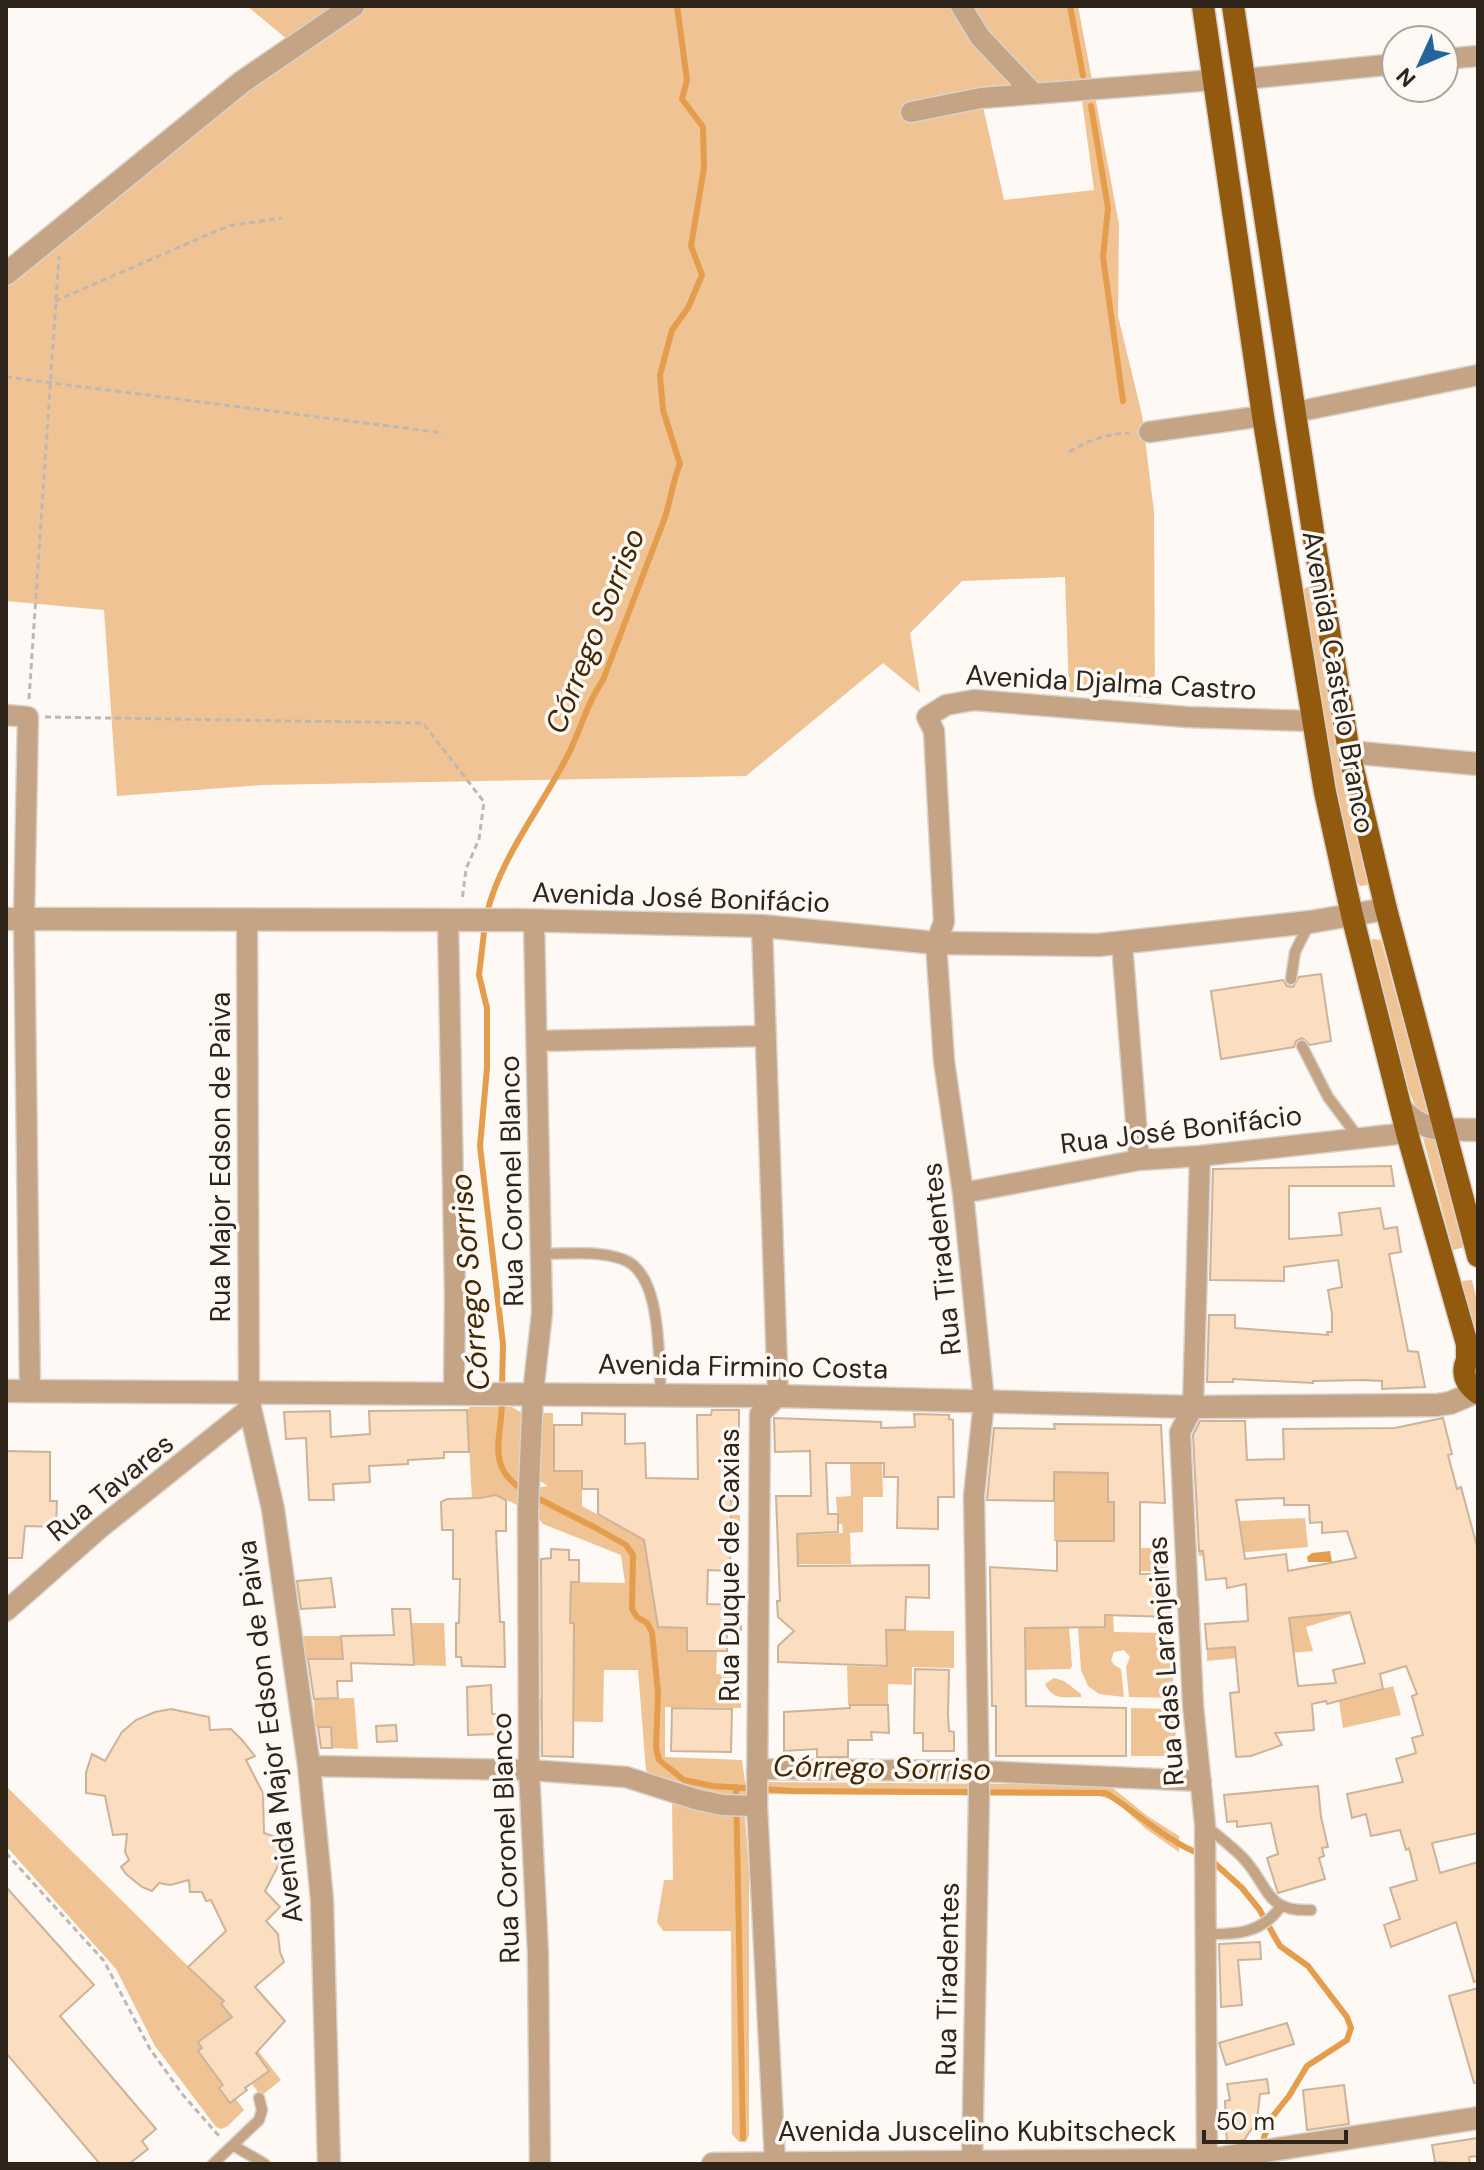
<svg xmlns="http://www.w3.org/2000/svg" width="1484" height="2170" viewBox="0 0 1484 2170" font-family="'DM Sans',sans-serif">
<style>
.green{fill:#f0c394;fill-rule:evenodd}
.water{fill:#e49d4c}
.lines{fill:none;stroke-linecap:round;stroke-linejoin:round}
.stream{stroke:#e49d4c;stroke-width:6}
.building{fill:#fbddbf;stroke:#ccb39a;stroke-width:2;fill-rule:evenodd}
.service-casing{stroke:#d9d3cd;stroke-width:13}
.minor-casing{stroke:#d9d3cd;stroke-width:23}
.tertiary-casing{stroke:#d9d3cd;stroke-width:25}
.primary-casing{stroke:#d9d3cd;stroke-width:25}
.path{stroke:#bfb8b2;stroke-width:3;stroke-dasharray:6 4;stroke-linecap:butt}
.service{stroke:#c4a484;stroke-width:10}
.minor{stroke:#c4a484;stroke-width:20}
.tertiary{stroke:#c4a484;stroke-width:22}
.primary{stroke:#925a0f;stroke-width:22}
.labels{text-anchor:middle;stroke-width:7;stroke-linejoin:round;paint-order:stroke}
.street-label{font-size:28px;fill:#2e241a;stroke:#fef9f4}
.water-label{font-size:30px;font-style:italic;fill:#432703;stroke:#fef9f4}
</style>
<rect width="100%" height="100%" fill="#fef9f4"/>
<path class="green" d="M247,6H1078L1119,224L1118,316L1142,415L1154,512L1155,698L1069,692L1065,577L962,581L910,633L920,693L883,663L746,776L262,785L117,796L104,610L6,601V273L294,45ZM1081,92L1094,190L1004,200L981,98Z
M1307,587L1311,588L1368,879V885L1360,886L1355,880L1326,739L1301,592Z
M1373,939L1381,940L1382,944L1429,1116L1417,1110L1409,1091L1371,941Z
M1423,1138L1438,1140L1465,1247L1453,1250Z
M1472,1280L1478,1305V1338L1475,1335L1461,1281Z
M470,1407H512L522,1413V1470L535,1488L548,1486L540,1481L539,1413H553L554,1471H582V1506L644,1540L658,1626L688,1628L717,1651L716,1674H741V1708L665,1707V1757L742,1760L745,1782L1034,1784L1097,1781L1114,1789L1146,1815L1179,1836V1852L1146,1829L1115,1801L1099,1796L745,1794L742,1798L734,1800L652,1777L646,1770L638,1670H604L603,1722L538,1721V1698L574,1699V1623H570L571,1582L625,1583L621,1555L543,1524L535,1514L496,1495L472,1499L467,1410Z
M850,1463H882L883,1497H863V1532L850,1533L851,1564H798L797,1535L843,1533L842,1524H838L836,1497L851,1496Z
M1054,1472H1108V1502H1114V1541H1054Z
M718,1514L740,1515V1543L731,1542V1522H717Z
M1305,1518L1308,1547L1199,1556L1198,1551L1243,1547L1240,1521Z
M1140,1548H1167L1168,1572L1140,1571Z
M1103,1570L1111,1571L1114,1632L1171,1633L1174,1698L1129,1697L1126,1667L1130,1657L1124,1650L1114,1652L1111,1660L1114,1665L1121,1669L1124,1697L1099,1694L1088,1686L1081,1670L1078,1627Z
M1355,1612L1306,1627L1313,1651L1207,1661V1649L1270,1644L1269,1620Z
M411,1623H444L446,1666L414,1665Z
M1069,1627L1072,1666L1070,1669L1026,1670L1025,1628Z
M886,1630L954,1631V1668L912,1667V1685L888,1684V1705H848L847,1666L887,1667Z
M294,1636H341L343,1659H298Z
M1054,1678L1064,1681L1081,1694V1697C1065,1697 1053,1701 1045,1684Z
M1393,1686L1401,1715L1343,1728L1339,1701Z
M354,1698L358,1749L332,1748L331,1727H315L314,1699Z
M1131,1708L1174,1709L1177,1756H1131Z
M6,1786L204,1982L248,1977L221,2004L281,2080L261,2096L251,2083L231,2018L198,2041L202,2048L198,2052L223,2085L219,2088L230,2103L236,2099L244,2110L228,2126L221,2129L216,2127L155,2046L116,1969L6,1846Z
M672,1798L744,1812L745,1817L749,1869V2135L746,2142H739L732,2134L731,1931H663L657,1922L664,1880H673Z"/>
<path class="water" d="M1330,1551L1332,1562H1308L1307,1557L1312,1553Z"/>
<g class="lines">
<path class="stream" d="M1070,6L1083,76
M1091,106L1108,208L1103,257L1123,401
M487,913C500,858 543,805 569,753C581,728 587,703 603,680L664,520C671,501 672,482 680,464L663,410L660,375L672,330L688,308L702,275L691,246L704,168L703,127L682,99L687,80L677,6
M485,924L479,975L487,1008V1068L480,1146L503,1344L502,1389
M502,1401C502,1438 485,1466 523,1490
M533,1496L596,1528L626,1545L633,1555L632,1609L637,1617L647,1623L652,1632L658,1693L656,1748L659,1760L684,1780L713,1786L792,1791L1106,1793C1138,1813 1166,1841 1202,1855
M736,1787L743,2138
M1211,1860L1242,1888L1259,1909L1280,1946L1308,1966L1347,2017L1351,2028L1347,2040L1307,2066L1289,2096L1273,2116L1264,2137L1265,2164"/>
</g>
<path class="building" d="M1321,974L1331,1041L1310,1045L1302,1038L1296,1041L1294,1047L1221,1059L1211,991L1283,980L1287,986L1293,987L1299,977Z
M1391,1166L1394,1186H1289V1239L1342,1235L1339,1213L1380,1208L1384,1229L1397,1227L1401,1252L1389,1254L1408,1351L1418,1352L1425,1387L1382,1389V1381L1363,1380L1313,1381V1383L1233,1379V1382H1207L1209,1315H1235V1328L1328,1335L1327,1332H1332V1314L1328,1290L1342,1287L1338,1260L1284,1267V1281L1210,1280L1213,1169Z
M467,1410L469,1452H444V1458L408,1460V1464L369,1466L370,1482L333,1484L334,1500H309L306,1438L286,1439L284,1412L330,1411L331,1437L370,1434L369,1411Z
M712,1410H739V1501H731L730,1571L708,1570L707,1604L740,1605L741,1630L727,1629V1651H687V1628L658,1627L644,1540L598,1514V1489H582V1471H554V1425H582V1413L625,1414V1444L645,1443L646,1478L698,1479L697,1415H711Z
M914,1414L949,1415V1419L953,1420L954,1497H938V1529L897,1528L898,1477H884V1463H826L828,1514H838V1532L797,1534L798,1566L929,1565V1598L906,1597L905,1630H886L887,1666L778,1662V1646L794,1631L778,1617L777,1601H780L776,1496H811L810,1451L775,1452L774,1418L881,1422V1428L915,1427Z
M1443,1418L1452,1454L1448,1455L1457,1489L1461,1487L1478,1550V1833L1432,1843L1440,1873L1478,1862V1981L1474,1982L1456,1922L1391,1947L1384,1925L1400,1919L1390,1888L1417,1880L1409,1848L1406,1850L1400,1830L1371,1836L1366,1814L1352,1818L1347,1794L1403,1782L1396,1759L1416,1753L1412,1738L1423,1735L1412,1696L1417,1694L1406,1666L1380,1674L1383,1689L1327,1704L1326,1701L1312,1704L1314,1730L1275,1733L1282,1745L1251,1756L1236,1757L1230,1693L1239,1692L1235,1647L1207,1649L1205,1624L1248,1621L1246,1584L1227,1588L1226,1578L1206,1580L1203,1551H1199L1193,1435L1200,1421H1245L1247,1460L1284,1459L1283,1429L1395,1428ZM1284,1498V1505H1309L1310,1523L1322,1522V1533L1347,1531L1356,1558L1288,1571L1286,1554L1245,1559L1236,1500ZM1350,1612L1365,1663L1333,1670L1336,1683L1298,1686L1289,1618Z
M1054,1424L1161,1425L1165,1503L1140,1502V1574H1160L1161,1589H1169L1170,1617L1105,1615V1627L1025,1628L1026,1706L1126,1708V1756H996V1706H992L990,1567L1057,1571V1541H1114V1502H1108V1473L1054,1472V1501L987,1500L994,1428L1055,1429Z
M6,1451L50,1452V1501H57L56,1527L25,1526L22,1558H6Z
M496,1495L506,1500V1531H496L500,1622H504L505,1667L462,1666L461,1657H456V1623H459L460,1579H453V1530H442L441,1502L447,1499L480,1498Z
M551,1549L569,1550V1560H579V1582H571L570,1623H574L573,1757L542,1756L541,1559L551,1558Z
M331,1578L335,1607L301,1609L297,1581Z
M392,1609H410L414,1665L351,1663L352,1681H337L338,1698L314,1699L308,1659H343L341,1636L394,1635Z
M915,1669L949,1670L948,1714L949,1731L954,1732V1751H923V1733H914Z
M491,1685L492,1714H502V1734L468,1735L467,1687Z
M850,1705H888L889,1733L871,1732L872,1740H848V1757H817V1749L784,1751V1712L850,1708Z
M672,1708L732,1709L731,1752L671,1751Z
M171,1709L209,1717L210,1730L231,1729L242,1740L255,1756L246,1760L263,1793L264,1833L287,1841L279,1864L265,1891L280,1907L266,1921L278,1934L280,1952L284,1962L255,1987L285,2021L256,2053L269,2071L245,2088L247,2090L230,2103L219,2088L223,2085L198,2051L202,2048L198,2042L232,2017L221,2004L224,2001L188,1967L226,1931L211,1900L206,1901L202,1892H190L189,1880L170,1885L159,1883L152,1891L142,1887L126,1874L121,1867L129,1860L125,1852L127,1834L113,1835L105,1796L86,1793V1773L92,1754L105,1761L122,1732L136,1720L155,1712Z
M396,1725L397,1741L377,1742L376,1726Z
M318,1727H331L332,1748H321Z
M1318,1786L1321,1817L1328,1847L1322,1848L1324,1856L1319,1858L1325,1879L1278,1893L1267,1858L1278,1854L1271,1823L1237,1827V1821L1227,1822L1224,1795Z
M6,1887L94,1985L60,2016L156,2129L142,2141L148,2149L129,2164H100L6,2053Z
M1260,1942L1261,1959L1238,1960L1242,2005L1221,2007L1219,1944Z
M1478,1988V2082L1474,2083L1449,1996Z
M1287,2023L1294,2044L1226,2065L1219,2043Z
M1267,2079L1269,2093L1260,2094L1257,2121L1244,2140L1227,2143L1225,2101L1230,2100L1227,2084Z
M1344,2085L1349,2124L1307,2130L1303,2090Z
M1478,2138V2156L1469,2157L1470,2164L1435,2162L1432,2145Z"/>
<g class="lines">
<defs>
<path id="service" d="M1291,979L1295,952L1309,924
M1302,1046L1328,1097L1358,1137
M541,1254C567,1254 597,1250 622,1259C663,1272 658,1359 661,1395
M1206,1826C1219,1837 1234,1848 1245,1860C1270,1889 1266,1912 1311,1910
M1205,1934C1236,1935 1263,1933 1281,1906
M234,2146L265,2164
M213,2164L259,2120L262,2110L259,2098"/>
<path id="minor" d="M961,6L980,37L1034,94
M1444,59L1478,56
M1244,79L1396,64
M911,112L981,98L1213,80
M1296,412L1478,375
M1149,432L1263,416
M6,715L28,717L24,919L30,1391
M448,920L455,1296L454,1392
M534,921L542,1313L533,1393L528,1510L529,1770L538,1953L540,2164
M247,922L249,1392
M762,926L778,1396L760,1414L757,1806L775,2162
M1122,944L1139,1160
M537,1041L766,1036
M1200,1156L1193,1407L1180,1432L1193,1705L1205,1825L1207,2164
M963,1193L1139,1160L1200,1156L1407,1133
M6,1611L100,1528L250,1408
M309,1766L529,1770L626,1777L695,1799L722,1805L757,1806
M757,1769L978,1771L1201,1781
M972,2164L979,1795L974,1496L984,1401L963,1193L944,1061L936,943L944,922L934,731L927,717L946,705L974,700L1187,717L1313,721"/>
<path id="tertiary" d="M6,274L242,82L353,6
M1349,752L1478,764
M6,919L517,920L762,926L936,943L1098,945L1310,922L1386,909
M1401,1108C1423,1134 1447,1129 1478,1130
M6,1391L778,1396L1193,1407L1437,1405L1450,1403L1476,1392
M249,1392L250,1408L273,1509L309,1766L322,1900L329,2164
M713,2164L1207,2160L1478,2118"/>
<path id="primary" d="M1203,6L1263,416L1325,792L1352,915L1407,1133L1467,1344V1357
M1233,6L1315,545L1349,752L1386,909L1478,1256
M1477,1349C1460,1363 1460,1380 1478,1393"/>
</defs>
<use href="#service" class="service-casing"/>
<use href="#minor" class="minor-casing"/>
<use href="#tertiary" class="tertiary-casing"/>
<use href="#primary" class="primary-casing"/>
<path class="path" d="M55,301L228,226L282,218
M6,377L443,433
M1069,452C1089,440 1107,434 1129,433
M29,699L59,256
M45,717L423,723L484,802L479,839L466,869L462,901
M6,1853L104,1961L150,2049L183,2095L219,2136"/>
<use href="#service" class="service"/>
<use href="#minor" class="minor"/>
<use href="#tertiary" class="tertiary"/>
<use href="#primary" class="primary"/>
</g>
<g class="labels">
<g class="street-label">
<text transform="translate(1111 682) rotate(3)" y="10">Avenida Djalma Castro</text>
<text transform="translate(1339 682) rotate(80)" y="10">Avenida Castelo Branco</text>
<text transform="translate(681 897) rotate(2)" y="10">Avenida José Bonifácio</text>
<text transform="translate(1181 1129) rotate(-7)" y="10">Rua José Bonifácio</text>
<text transform="translate(220 1157) rotate(-90)" y="10">Rua Major Edson de Paiva</text>
<text transform="translate(511 1181) rotate(-91)" y="10">Rua Coronel Blanco</text>
<text transform="translate(941 1259) rotate(-96)" y="10">Rua Tiradentes</text>
<text transform="translate(743 1366) rotate(1)" y="10">Avenida Firmino Costa</text>
<text transform="translate(110 1487) rotate(-39)" y="10">Rua Tavares</text>
<text transform="translate(729 1565) rotate(-90)" y="10">Rua Duque de Caxias</text>
<text transform="translate(1165 1661) rotate(-94)" y="10">Rua das Laranjeiras</text>
<text transform="translate(269 1732) rotate(-97)" y="10">Avenida Major Edson de Paiva</text>
<text transform="translate(505 1838) rotate(-92)" y="10">Rua Coronel Blanco</text>
<text transform="translate(947 1979) rotate(-89)" y="10">Rua Tiradentes</text>
<text x="977" y="2141">Avenida Juscelino Kubitscheck</text>
</g>
<g class="water-label">
<text transform="translate(595 631) rotate(-68)" y="10">Córrego Sorriso</text>
<text transform="translate(470 1282) rotate(-95)" y="10">Córrego Sorriso</text>
<text transform="translate(882 1768) rotate(1)" y="10">Córrego Sorriso</text>
</g>
</g>
<rect width="1484" height="2170" fill="none" stroke="#2e241a" stroke-width="16"/>
<g transform="translate(1420 64) rotate(226)"><circle r="38" fill="#fef9f4" stroke="#aba49d" stroke-width="2"/>
<path d="M0-6L14 30L0 20L-14 30Z" fill="#24659b"/>
<text y="-12" font-size="22" font-weight="bold" text-anchor="middle" fill="#2e241a">N</text>
</g>
<path d="M1204 2130v12h142v-12" fill="none" stroke="#2e241a" stroke-width="4"/>
<text x="1216" y="2130" font-size="24" fill="#2e241a" stroke="#fef9f4" stroke-width="6" paint-order="stroke">50 m</text>
</svg>
